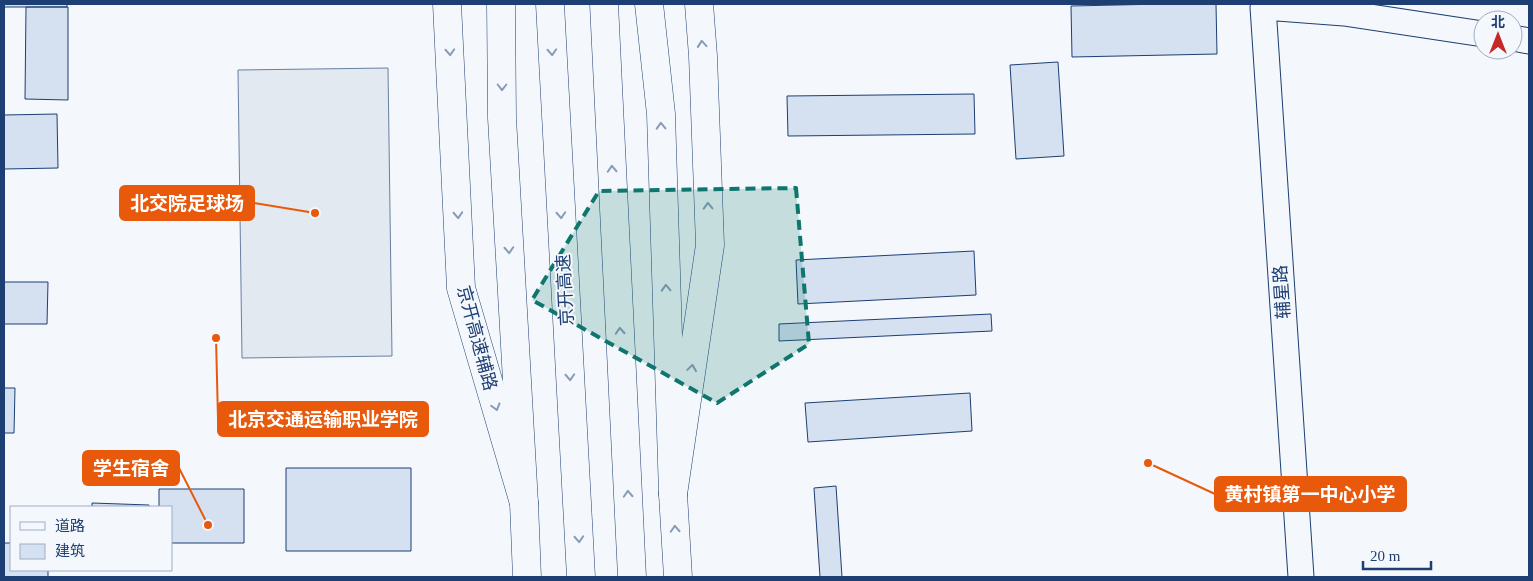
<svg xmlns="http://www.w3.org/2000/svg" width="1533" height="581" viewBox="0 0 1533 581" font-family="'Times New Roman','Noto Sans SC',serif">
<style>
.grass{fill:#e3e9f0;stroke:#687fa3}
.building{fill:#d5e0f0;stroke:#1d3f73}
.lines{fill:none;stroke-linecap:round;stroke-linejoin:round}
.minor-casing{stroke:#1d3f73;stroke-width:27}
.major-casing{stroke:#1d3f73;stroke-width:29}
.highway-casing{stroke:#1d3f73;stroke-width:29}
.minor{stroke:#f4f7fb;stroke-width:25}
.major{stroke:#f4f7fb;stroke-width:28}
.highway{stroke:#f4f7fb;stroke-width:28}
.oneway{stroke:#889bb7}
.marked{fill:#0f766e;fill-opacity:0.2;stroke:#0f766e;stroke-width:4;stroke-dasharray:10 6;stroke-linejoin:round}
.labels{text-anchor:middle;stroke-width:4;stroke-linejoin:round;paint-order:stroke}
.street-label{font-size:18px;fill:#1d3f73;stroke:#f4f7fb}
.leader{fill:none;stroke:#e8590c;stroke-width:2}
.callout-dot{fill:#e8590c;stroke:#f4f7fb;stroke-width:2}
.callout{fill:#e8590c;stroke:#e8590c;stroke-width:2}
.callout-label{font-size:19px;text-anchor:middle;font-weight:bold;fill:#fff}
</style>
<rect width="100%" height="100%" fill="#f4f7fb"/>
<path class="grass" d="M388,68L392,356L242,358L238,70Z"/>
<path class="building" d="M4,4H67V7H4Z
M1163,4H1216L1217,54L1072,57L1071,6Z
M26,7H68V100L25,99Z
M1058,62L1064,156L1016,159L1010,65Z
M974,94L975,134L788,136L787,96Z
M57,114L58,168L4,169V115Z
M974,251L976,295L798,304L796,260Z
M4,282H48L47,324H4Z
M991,314L992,331L779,341V324Z
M4,388H15L14,433H4Z
M970,393L972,431L808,442L805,403Z
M286,468H411V551H286Z
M836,486L842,577H820L814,488Z
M159,489H244V543H171V507H159Z
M92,503L149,505V507H92Z
M4,543H11V570H48V577H4Z"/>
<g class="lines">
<defs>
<path id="minor" d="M1513,38L1529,41
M1301,577L1263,7L1344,13L1483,34"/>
<path id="major" d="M447,4L461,288L524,503L527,577
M678,577L673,494L710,245L703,56L699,4"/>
<path id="highway" d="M501,4L502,118L524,503
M550,4L581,577
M604,4L632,577
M649,4L661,114L673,494"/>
</defs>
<use href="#minor" class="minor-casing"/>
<use href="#major" class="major-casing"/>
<use href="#highway" class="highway-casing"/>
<use href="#minor" class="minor"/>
<use href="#major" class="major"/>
<use href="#highway" class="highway"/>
</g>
<defs><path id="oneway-chevron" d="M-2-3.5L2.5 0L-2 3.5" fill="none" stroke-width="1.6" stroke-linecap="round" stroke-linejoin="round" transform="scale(1.25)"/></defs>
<g class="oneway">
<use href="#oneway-chevron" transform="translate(702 44) rotate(-95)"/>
<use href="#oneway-chevron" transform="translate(450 52) rotate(87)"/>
<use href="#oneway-chevron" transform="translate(552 52) rotate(87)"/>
<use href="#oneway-chevron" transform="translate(502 87) rotate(90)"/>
<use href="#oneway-chevron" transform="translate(661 126) rotate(-92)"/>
<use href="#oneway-chevron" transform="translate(612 169) rotate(-93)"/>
<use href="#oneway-chevron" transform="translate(708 206) rotate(-92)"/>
<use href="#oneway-chevron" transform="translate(458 215) rotate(87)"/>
<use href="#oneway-chevron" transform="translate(561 215) rotate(87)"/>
<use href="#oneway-chevron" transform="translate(509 250) rotate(87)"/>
<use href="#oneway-chevron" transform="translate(666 288) rotate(-92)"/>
<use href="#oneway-chevron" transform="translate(620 331) rotate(-93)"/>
<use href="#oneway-chevron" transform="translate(692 368) rotate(-82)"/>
<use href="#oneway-chevron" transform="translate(570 377) rotate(87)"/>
<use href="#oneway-chevron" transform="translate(496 407) rotate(74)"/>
<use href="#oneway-chevron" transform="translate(628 494) rotate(-93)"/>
<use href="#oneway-chevron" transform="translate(675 529) rotate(-93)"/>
<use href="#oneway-chevron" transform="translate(579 539) rotate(87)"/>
</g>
<path class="marked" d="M796,188L809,344L717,403L532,300L599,191Z"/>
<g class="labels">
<g class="street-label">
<text transform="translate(565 290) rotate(-93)" y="6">京开高速</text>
<text transform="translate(1282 292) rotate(-94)" y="6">辅星路</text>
<text transform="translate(477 338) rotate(75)" y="6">京开高速辅路</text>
</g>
</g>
<path class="leader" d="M315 213L254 203M216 338L218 419M208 525L179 468M1148 463L1215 494"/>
<g class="callout-dot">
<circle cx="315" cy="213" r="5"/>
<circle cx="216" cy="338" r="5"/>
<circle cx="208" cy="525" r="5"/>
<circle cx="1148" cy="463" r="5"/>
</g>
<g class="callout">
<rect x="120" y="186" width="134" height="34" rx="5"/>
<rect x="218" y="402" width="210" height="34" rx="5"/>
<rect x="83" y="451" width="96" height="34" rx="5"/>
<rect x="1215" y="477" width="191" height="34" rx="5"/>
</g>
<g class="callout-label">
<text x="187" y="210">北交院足球场</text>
<text x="323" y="426">北京交通运输职业学院</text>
<text x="131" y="475">学生宿舍</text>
<text x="1310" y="501">黄村镇第一中心小学</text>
</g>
<rect width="1533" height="581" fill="none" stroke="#1d3f73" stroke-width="10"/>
<rect x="10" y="506" width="162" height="65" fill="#f4f7fb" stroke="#9eadc5"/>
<rect x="20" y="522" width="25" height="8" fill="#f4f7fb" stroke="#9eadc5"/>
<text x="55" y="531" font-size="15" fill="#1d3f73">道路</text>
<rect x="20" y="544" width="25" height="15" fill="#d5e0f0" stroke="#9eadc5"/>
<text x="55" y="556" font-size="15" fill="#1d3f73">建筑</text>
<g transform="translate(1498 35)"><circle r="24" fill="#f4f7fb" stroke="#9eadc5"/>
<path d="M0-4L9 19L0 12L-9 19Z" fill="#c62828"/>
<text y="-8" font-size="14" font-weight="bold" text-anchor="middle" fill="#1d3f73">北</text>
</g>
<path d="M1363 561v8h68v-8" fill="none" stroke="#1d3f73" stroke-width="2.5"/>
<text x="1370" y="561" font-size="15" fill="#1d3f73" stroke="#f4f7fb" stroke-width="4" paint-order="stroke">20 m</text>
</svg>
